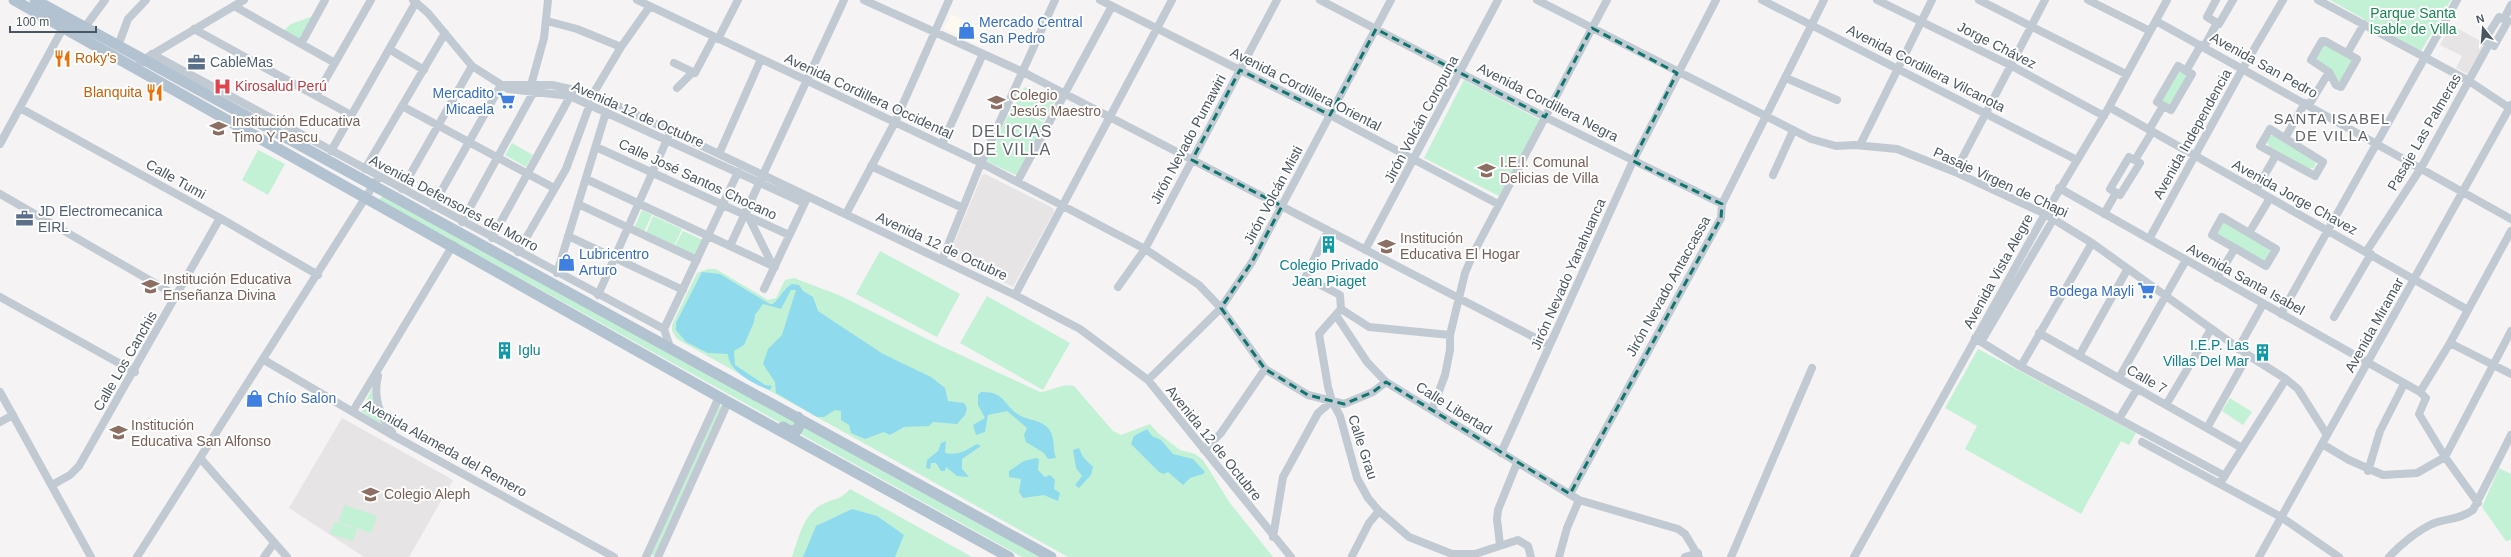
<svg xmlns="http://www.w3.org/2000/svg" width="2511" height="557" viewBox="0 0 2511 557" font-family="Helvetica,sans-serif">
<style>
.commercial{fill:#fdf9ef}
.education{fill:#e6e4e5}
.green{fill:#c3f1d5}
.water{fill:#90daee}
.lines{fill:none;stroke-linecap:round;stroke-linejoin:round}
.minor{stroke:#c1cad2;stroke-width:8}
.major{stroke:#b3c2d1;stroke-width:11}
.marked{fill:none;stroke:#0f766e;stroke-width:3;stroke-dasharray:8 5;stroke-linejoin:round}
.labels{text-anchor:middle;stroke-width:4;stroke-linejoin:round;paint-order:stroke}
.park-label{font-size:14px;fill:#17864f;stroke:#fff}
.shop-label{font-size:14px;fill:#366cbe;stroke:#fff;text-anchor:start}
.street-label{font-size:14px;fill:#4a5661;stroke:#fff}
.food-label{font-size:14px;fill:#c56008;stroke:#fff;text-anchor:start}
.service-label{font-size:14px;fill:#4e5e75;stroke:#fff;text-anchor:start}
.health-label{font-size:14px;fill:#be3a42;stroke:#fff;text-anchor:start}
.education-label{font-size:14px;fill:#785e54;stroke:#fff;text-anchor:start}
.culture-label{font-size:14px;fill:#0d838f;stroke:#fff}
.neighbourhood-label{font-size:15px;letter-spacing:1px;fill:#5f6368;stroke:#fff}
.quarter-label{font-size:16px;letter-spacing:1px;fill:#5f6368;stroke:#fff}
</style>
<rect width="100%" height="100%" fill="#f5f3f3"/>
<path class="commercial" d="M951,14L989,31L982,47L944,29Z"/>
<path class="education" d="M2451,25L2486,44L2469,75L2456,68L2462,56L2440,45Z
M985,174L1053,208L1054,212L1013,287L993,277L992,274L983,273L949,255L982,175Z
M342,418L453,480L409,557H364L289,508Z"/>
<path class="green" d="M2330,0H2451L2421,51Z
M313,16L302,40L283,31L291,24Z
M2324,44L2354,58L2340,84L2314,61Z
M2180,70L2188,75L2169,105L2161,100Z
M1464,80L1540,120L1499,196L1424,158Z
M1024,87L1054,102L1044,121L1015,105Z
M1012,107L1045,123L1018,176L986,161Z
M2270,136H2277L2316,162L2314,168L2309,169L2270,147L2266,141Z
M512,143L533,155L526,167L505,155Z
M258,150L285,164L268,195L242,180Z
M383,195L1041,557H1022L379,200Z
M642,210L652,215L644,232L634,228Z
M653,216L682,229L674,246L646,233Z
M2223,221L2271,249L2264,262L2216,234Z
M683,231L703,240L695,256L675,246Z
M880,251L960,294L937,337L856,294Z
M708,269H716L768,300L776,298L785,280L794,278L841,296L937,344L1040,392C1053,391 1061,383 1074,386L1113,431L1121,435L1150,424L1158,433L1180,450L1195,454L1203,460L1230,503L1273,557H1068L677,339L672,331V325L697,273Z
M987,296L1070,343L1043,390L960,343Z
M1978,349L2136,433L2129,445L2121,441L2081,514L1965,449L1977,426L1945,408Z
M372,389L373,397L386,429L361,411Z
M2230,398L2252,412L2243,425L2222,411Z
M719,405L722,406L654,556L651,555Z
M2499,468L2511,474V540L2506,541L2482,507Z
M850,489L972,557H792C799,537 803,514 823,504C836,497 838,502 850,489Z
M345,505L377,516L371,533L338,522Z
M334,522L357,529L353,541L330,534Z"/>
<path class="water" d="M702,272L720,274L770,304H773C780,298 784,288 792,284L799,285L803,291L813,297L818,311L883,354L931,377L945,388L948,401L964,403L967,408L965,415L957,424L933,422L929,426L904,427L890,435L884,432L865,439L851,433L849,425L841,420V411L835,410L824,417H817L776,393L775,382L763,364L768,349L782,335L796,290H791L781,309L763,304L755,315L754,322L744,345L734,351L735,365L765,385L772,386L770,390C755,385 728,371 728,354L708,353L686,342L676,330V323Z
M981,392C1005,391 1003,405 1019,415C1028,421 1041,419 1049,429C1056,439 1052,449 1056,458L1048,459L1044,453L1026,442L1024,435L1027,428L1007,411L988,415L985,432L976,435L973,425L985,418L978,405V395Z
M1147,429L1152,436L1161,440L1173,454L1193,459L1205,472L1203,474L1190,478L1183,485L1168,472L1164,474L1159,472L1131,444L1134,436Z
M946,441L945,453C959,456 966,450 977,444L981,446L962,459V469L969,477L957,476L946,467L945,471H941L936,463H931L930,469L926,468L927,460L938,451L941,443Z
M1079,448L1083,457L1093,467L1091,475L1079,488L1075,485L1082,476L1076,468L1073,450Z
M1036,458L1039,459L1038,470L1045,477L1050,475L1055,480L1054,489L1060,493L1058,501L1044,495L1023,498L1019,492L1021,479L1009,477V471L1024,461Z
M852,509L877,516L904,535L895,557H803L816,526Z"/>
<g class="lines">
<path class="minor" d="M413,0L428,13L472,66L508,89L570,96L804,203
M637,0L981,163L1145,249L1199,285L1221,308L1265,369L1308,395L1344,404L1373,392L1386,382
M864,0L1023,72L1549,345
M1100,0L1330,115L1498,204
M1320,0L1545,117L1722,204
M1537,0L1811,139L1836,146L1855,145L1897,149L1955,172L2045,214L2092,243L2248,355L2286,379L2298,389L2327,435
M1762,0L2077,160
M1877,0L2010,65L2104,116
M1979,0L2126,74
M2088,0L2150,31
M2216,0L2207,17L2219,24L2233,0
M2318,0L2469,81L2511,109
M234,6L335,63
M2499,17L2508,21L2494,46L2484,41Z
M2504,19L2511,5
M547,21L577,29L621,47
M2156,21L2511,219
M194,29L351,115
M82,31L105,0
M718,39L738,0
M2322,41H2325L2357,59L2341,87L2336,85L2329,72L2311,60Z
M301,44L325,0
M118,46L128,19L146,0
M2204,47L2217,23
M389,49L424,70
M2348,52L2364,24
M152,54L664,329L670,347
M674,63L695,73L714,37
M2178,66L2192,74L2171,110L2157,102Z
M136,69L143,60L244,0
M2186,71L2201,45
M1786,78L1837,100
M501,85H552L593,94L1015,295L1080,329L1148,380L1291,557
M531,85L544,38L548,0
M677,88L693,72
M593,94L621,47L650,6
M316,96L371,0
M2309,105L2329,72
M402,106L554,188
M2109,107L2468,310
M20,108L220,218L318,275
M2270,129L2323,162L2315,176L2260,146Z
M2149,130L2163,106
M2285,138L2305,103
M0,144L63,28
M942,144L983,54
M1860,145L1932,0
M596,147L789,235
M331,151L416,2
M719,154L761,59
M2129,157L2140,163L2120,195L2110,189Z
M2135,160L2152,132
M871,166L963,208
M365,169L445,33
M1955,172L2045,0
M1773,175L1793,131
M586,179L775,267
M1017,182L1112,6
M2059,188L2420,392L2426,398L2419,414L2445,457L2478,503
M402,189L472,66
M2256,190L2276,155
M0,194L177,296
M578,204L697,260
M433,206L501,85
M846,214L895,122L949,0
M2104,214L2116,193
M748,216L773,266
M2222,217L2276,249L2266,266L2212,235Z
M462,222L533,93
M1328,230L1306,276L1309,279L1340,295L1341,309L1319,334L1328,387L1332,401L1340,416L1357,478L1368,498L1379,511L1409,537L1452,554H1475L1518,540L1528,546L1531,557
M2249,233L2270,198
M568,236L683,290
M492,238L572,93
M2149,239L2243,68L2283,0
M730,246L844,0
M1365,250L1498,0
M518,252L566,169L590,104
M2366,252L2421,168L2489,44
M942,260L981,163L1055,0
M557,273L606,112
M2217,278L2235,248
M1118,287L1145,249L1277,0
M764,289L807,198
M598,295L669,135
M1015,295L1172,0
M0,297L135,372
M1341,309L1369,327L1450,335
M2281,314L2457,0
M1336,315L1367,362L1386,382L1579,500L1678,529L1685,534L1699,557
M2334,317L2371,254
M664,329L738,172
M2039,333L2242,448
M1975,338L2020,366L2225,476
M1981,342L2050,225
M2450,343L2511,374
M2238,349L2263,304
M2079,356L2127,270
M264,360L394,436L614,557
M2021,366L2092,243
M378,376C373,397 379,414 392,432
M2119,378L2186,260
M1148,380L1221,308L1252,262L1391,0
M0,392L91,557
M2420,392L2450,343L2511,231
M2166,405L2211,329
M1432,410L1445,375L1450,350V335L1465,273L1474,252L1607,0
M353,411L453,245
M2119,419L2137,389
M0,422L13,415
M2207,428L2248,355
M2142,442L2281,517L2339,557
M2322,444L2349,460L2383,475L2417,473L2445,457L2511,331
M1204,450L1221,433L1265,369
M1501,453L1633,161L1716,0
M201,459L287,557
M2368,471L2380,431L2404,384
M2222,480L2286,379
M52,485L70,475L79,466L220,218
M1570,494L1721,218L1722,204L1824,0
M1273,537L1283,477L1318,413L1332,401
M1500,545L1497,519L1498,510L1517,463
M1352,556L1369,523L1379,511
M137,557L376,181
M264,557L274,543
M646,557L719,397
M658,557L728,402
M1559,557L1567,528L1579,500
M1685,557L1698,553
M1731,557L1812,368
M1854,557L2045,214L2109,107L2167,0
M2259,557L2511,105
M2389,557C2400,545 2417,531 2432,524C2447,518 2459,520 2473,510L2511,435"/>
<path class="major" d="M14,0L728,402L1009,557
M35,0L1051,557
M783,427L790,431L797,430L800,424L798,417"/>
</g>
<path class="marked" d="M1592,28L1677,73L1633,161L1722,204L1721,218L1570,494L1386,382L1373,392L1344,404L1308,395L1265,369L1221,308L1252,262L1282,206L1192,160L1240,70L1330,115L1376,29L1545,117Z"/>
<defs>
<symbol id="shop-bare" viewBox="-9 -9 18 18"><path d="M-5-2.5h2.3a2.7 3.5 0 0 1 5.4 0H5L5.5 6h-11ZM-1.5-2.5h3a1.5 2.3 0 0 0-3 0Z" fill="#3f7fe0" stroke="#fff" stroke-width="2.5" paint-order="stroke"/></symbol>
<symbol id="restaurant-bare" viewBox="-9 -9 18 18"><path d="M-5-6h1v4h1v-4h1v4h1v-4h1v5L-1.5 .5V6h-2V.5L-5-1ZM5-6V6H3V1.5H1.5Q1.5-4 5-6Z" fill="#e8710a" stroke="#fff" stroke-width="2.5" paint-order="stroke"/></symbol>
<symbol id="office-bare" viewBox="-9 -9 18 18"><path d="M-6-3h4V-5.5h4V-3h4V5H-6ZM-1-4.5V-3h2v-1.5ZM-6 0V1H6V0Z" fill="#5c6f8a" stroke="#fff" stroke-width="2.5" paint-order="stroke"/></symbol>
<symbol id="hospital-bare" viewBox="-9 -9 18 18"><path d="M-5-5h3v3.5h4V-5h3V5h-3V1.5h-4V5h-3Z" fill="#e0444e" stroke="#fff" stroke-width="2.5" paint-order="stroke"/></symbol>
<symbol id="supermarket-bare" viewBox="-9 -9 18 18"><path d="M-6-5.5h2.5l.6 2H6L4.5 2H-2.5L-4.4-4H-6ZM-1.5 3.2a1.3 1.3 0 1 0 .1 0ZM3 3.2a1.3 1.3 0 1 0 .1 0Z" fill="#3f7fe0" stroke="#fff" stroke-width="2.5" paint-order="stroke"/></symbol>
<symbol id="school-bare" viewBox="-9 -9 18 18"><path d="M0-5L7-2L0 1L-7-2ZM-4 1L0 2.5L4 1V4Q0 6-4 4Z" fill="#8d6e63" stroke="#fff" stroke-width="2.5" paint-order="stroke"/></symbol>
<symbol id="building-bare" viewBox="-9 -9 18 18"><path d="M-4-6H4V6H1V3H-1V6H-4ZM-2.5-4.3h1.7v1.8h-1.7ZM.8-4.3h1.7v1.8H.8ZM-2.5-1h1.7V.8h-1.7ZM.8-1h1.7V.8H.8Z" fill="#0f9aa8" stroke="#fff" stroke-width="2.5" paint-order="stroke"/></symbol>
</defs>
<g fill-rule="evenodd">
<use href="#shop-bare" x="954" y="18" width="25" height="25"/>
<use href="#restaurant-bare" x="50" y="46" width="25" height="25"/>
<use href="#office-bare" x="184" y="50" width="25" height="25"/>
<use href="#hospital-bare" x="210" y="74" width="25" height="25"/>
<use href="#restaurant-bare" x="142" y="80" width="25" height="25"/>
<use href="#supermarket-bare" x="494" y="88" width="25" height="25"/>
<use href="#school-bare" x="984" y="90" width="25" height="25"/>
<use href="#school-bare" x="206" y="116" width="25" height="25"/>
<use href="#school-bare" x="1474" y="158" width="25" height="25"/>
<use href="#office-bare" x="12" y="206" width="25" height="25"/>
<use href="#building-bare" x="1316" y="232" width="25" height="25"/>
<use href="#school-bare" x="1374" y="234" width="25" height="25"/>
<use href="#shop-bare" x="554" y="250" width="25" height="25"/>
<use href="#school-bare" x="138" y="274" width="25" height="25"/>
<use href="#supermarket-bare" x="2134" y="278" width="25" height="25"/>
<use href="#building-bare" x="492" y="338" width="25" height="25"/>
<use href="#building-bare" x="2250" y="340" width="25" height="25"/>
<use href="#shop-bare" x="242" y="386" width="25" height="25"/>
<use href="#school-bare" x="106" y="420" width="25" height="25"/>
<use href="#school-bare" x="358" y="482" width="25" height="25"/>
</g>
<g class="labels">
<g class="park-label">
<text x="2413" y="18">Parque Santa<tspan x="2413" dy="16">Isable de Villa</tspan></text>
</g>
<g class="shop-label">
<text x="979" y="27">Mercado Central<tspan x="979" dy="16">San Pedro</tspan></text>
<text x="494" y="98" text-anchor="end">Mercadito<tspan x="494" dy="16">Micaela</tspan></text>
<text x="579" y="259">Lubricentro<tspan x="579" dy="16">Arturo</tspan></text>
<text x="2134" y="296" text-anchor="end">Bodega Mayli</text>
<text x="267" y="403">Chío Salon</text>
</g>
<g class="street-label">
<text transform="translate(1997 45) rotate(27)" y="5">Jorge Chávez</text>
<text transform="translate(2264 65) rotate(29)" y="5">Avenida San Pedro</text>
<text transform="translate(1926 68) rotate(27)" y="5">Avenida Cordillera Vilcanota</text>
<text transform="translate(1306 89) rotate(27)" y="5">Avenida Cordillera Oriental</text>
<text transform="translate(869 96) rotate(25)" y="5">Avenida Cordillera Occidental</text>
<text transform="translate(1548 102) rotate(27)" y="5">Avenida Cordillera Negra</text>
<text transform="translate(638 114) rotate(24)" y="5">Avenida 12 de Octubre</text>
<text transform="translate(1421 119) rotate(-62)" y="5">Jirón Volcán Coropuna</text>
<text transform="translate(2424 132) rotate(-60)" y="5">Pasaje Las Palmeras</text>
<text transform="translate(2192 134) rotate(-61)" y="5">Avenida Independencia</text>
<text transform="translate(1188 139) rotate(-62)" y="5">Jirón Nevado Pumawiri</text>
<text transform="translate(176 179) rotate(29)" y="5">Calle Tumi</text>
<text transform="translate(698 179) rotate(25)" y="5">Calle José Santos Chocano</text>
<text transform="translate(2001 182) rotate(25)" y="5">Pasaje Virgen de Chapi</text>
<text transform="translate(1273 195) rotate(-62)" y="5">Jirón Volcán Misti</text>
<text transform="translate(2295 197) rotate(29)" y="5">Avenida Jorge Chavez</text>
<text transform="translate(454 203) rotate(28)" y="5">Avenida Defensores del Morro</text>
<text transform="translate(942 246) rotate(25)" y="5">Avenida 12 de Octubre</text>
<text transform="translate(1998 271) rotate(-61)" y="5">Avenida Vista Alegre</text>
<text transform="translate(1568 274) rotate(-66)" y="5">Jirón Nevado Yanahuanca</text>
<text transform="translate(2246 279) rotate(29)" y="5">Avenida Santa Isabel</text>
<text transform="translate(1668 286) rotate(-61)" y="5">Jirón Nevado Antaccassa</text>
<text transform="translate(2374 325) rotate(-61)" y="5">Avenida Miramar</text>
<text transform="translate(125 361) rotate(-60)" y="5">Calle Los Canchis</text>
<text transform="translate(2147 379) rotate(30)" y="5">Calle 7</text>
<text transform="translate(1454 408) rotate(32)" y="5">Calle Libertad</text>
<text transform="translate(1214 443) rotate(51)" y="5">Avenida 12 de Octubre</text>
<text transform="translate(1363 447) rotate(72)" y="5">Calle Grau</text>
<text transform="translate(445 448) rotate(29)" y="5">Avenida Alameda del Remero</text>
</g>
<g class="food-label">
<text x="75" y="63">Roky's</text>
<text x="142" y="97" text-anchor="end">Blanquita</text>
</g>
<g class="service-label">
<text x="210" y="67">CableMas</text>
<text x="38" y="216">JD Electromecanica<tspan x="38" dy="16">EIRL</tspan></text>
</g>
<g class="health-label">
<text x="235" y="91">Kirosalud Perú</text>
</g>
<g class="education-label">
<text x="1010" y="100">Colegio<tspan x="1010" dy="16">Jesús Maestro</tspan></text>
<text x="232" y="126">Institución Educativa<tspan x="232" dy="16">Timo Y Pascu</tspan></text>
<text x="1500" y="167">I.E.I. Comunal<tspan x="1500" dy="16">Delicias de Villa</tspan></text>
<text x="1400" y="243">Institución<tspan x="1400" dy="16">Educativa El Hogar</tspan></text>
<text x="163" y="284">Institución Educativa<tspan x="163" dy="16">Enseñanza Divina</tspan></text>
<text x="131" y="430">Institución<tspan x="131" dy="16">Educativa San Alfonso</tspan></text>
<text x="384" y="499">Colegio Aleph</text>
</g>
<g class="culture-label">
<text x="1329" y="270">Colegio Privado<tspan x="1329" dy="16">Jean Piaget</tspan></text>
<text x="2249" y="350" text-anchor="end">I.E.P. Las<tspan x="2249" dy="16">Villas Del Mar</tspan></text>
<text x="518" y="355" text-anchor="start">Iglu</text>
</g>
<g class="neighbourhood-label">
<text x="2332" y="124">SANTA ISABEL<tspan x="2332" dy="17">DE VILLA</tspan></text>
</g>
<g class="quarter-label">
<text x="1012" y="137">DELICIAS<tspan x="1012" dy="18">DE VILLA</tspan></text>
</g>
</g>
<g transform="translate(2483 28) rotate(343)" stroke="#ffffff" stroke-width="3" paint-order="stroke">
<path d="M0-3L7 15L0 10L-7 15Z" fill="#4a5661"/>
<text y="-6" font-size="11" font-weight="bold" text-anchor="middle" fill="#4a5661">N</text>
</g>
<path d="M10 26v6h86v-6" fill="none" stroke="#4a5661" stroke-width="2"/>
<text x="16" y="26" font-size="12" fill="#4a5661" stroke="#ffffff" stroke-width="3" paint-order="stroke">100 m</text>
</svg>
